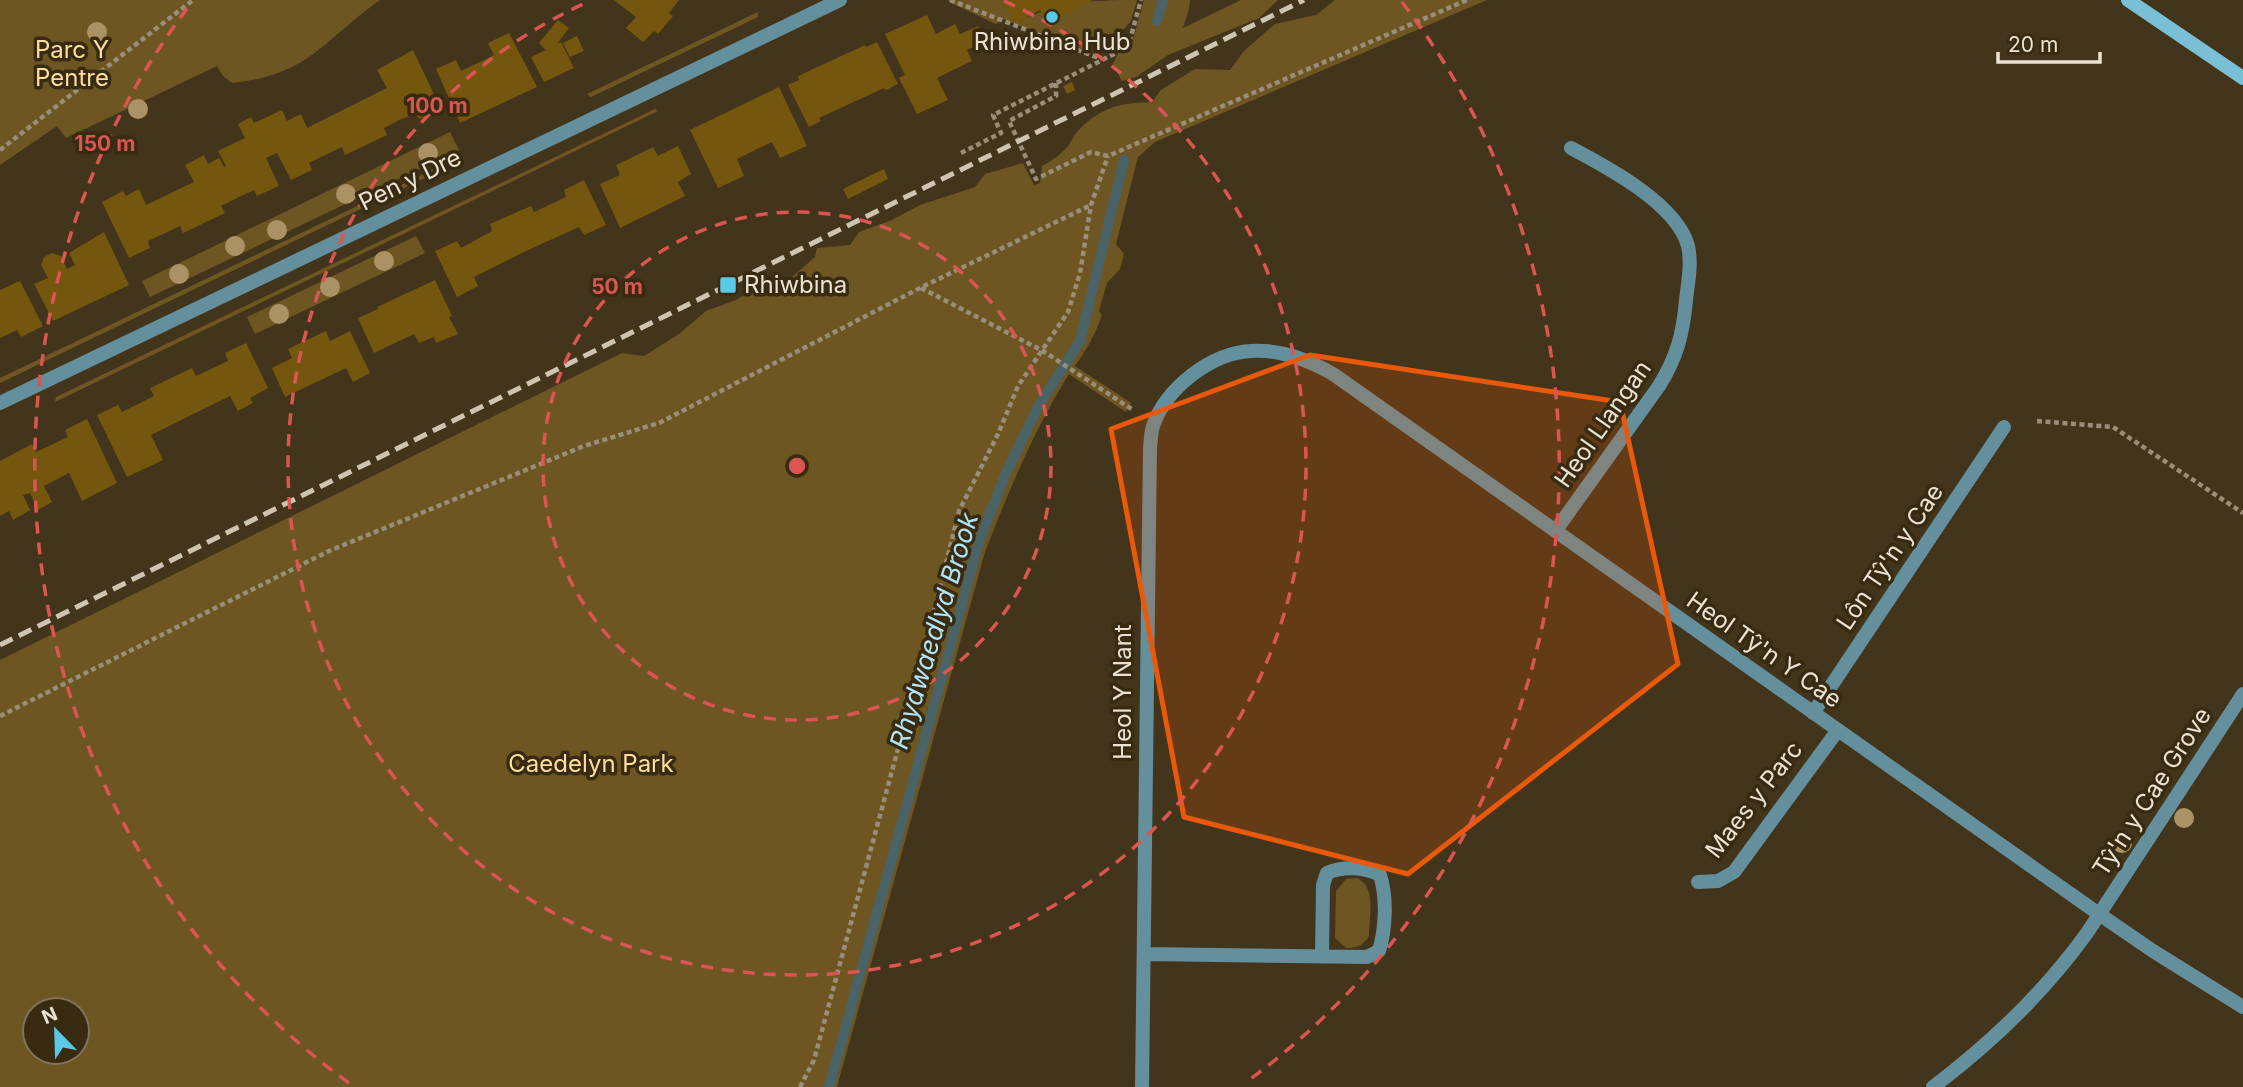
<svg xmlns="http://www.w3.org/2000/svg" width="2243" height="1087" viewBox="0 0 2243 1087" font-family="Inter,sans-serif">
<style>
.green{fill:#6e5623;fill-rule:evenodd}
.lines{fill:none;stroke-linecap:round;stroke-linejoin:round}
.stream{stroke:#4a6366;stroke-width:10}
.building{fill:#74560e}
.path{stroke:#998e79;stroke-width:4.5;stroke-dasharray:5 3.5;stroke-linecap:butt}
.street{stroke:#648f9d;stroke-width:14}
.secondary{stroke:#79c0d6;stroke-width:14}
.rail{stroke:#cdc4b2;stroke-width:5;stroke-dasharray:14 7;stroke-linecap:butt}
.tree{fill:#aa9264}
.marked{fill:#e8590c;fill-opacity:0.2;stroke:#e8590c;stroke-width:5;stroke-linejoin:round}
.ring{fill:none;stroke:#db5652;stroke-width:3.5;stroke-dasharray:12 9}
.poi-dot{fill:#5bc8e7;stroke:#382b11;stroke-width:2.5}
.labels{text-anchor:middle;stroke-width:7;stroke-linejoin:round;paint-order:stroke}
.poi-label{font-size:24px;fill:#eae2d2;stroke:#382b11}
.park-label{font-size:24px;fill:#fede9f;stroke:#382b11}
.street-label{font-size:24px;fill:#eae2d2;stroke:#382b11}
.water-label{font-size:26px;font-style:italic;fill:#b0e4f4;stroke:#382b11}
.centre{fill:#db5652;stroke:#382b11;stroke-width:3.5}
.ring-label{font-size:21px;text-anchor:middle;font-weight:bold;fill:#db5652;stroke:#382b11;stroke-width:7;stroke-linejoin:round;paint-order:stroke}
</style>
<rect width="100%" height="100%" fill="#43351b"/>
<path class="green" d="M0,0H380C323,40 310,75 232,83L223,76L217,66L66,138L57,126L0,165Z
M948,0H1002L1015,23C1057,2 1090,0 1137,0L1131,21L1124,29L1085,50L1015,24L1004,19L996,24L951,3Z
M1144,0H1190L1189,9L1183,28L1241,0H1278L1259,18L1168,55L1136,77L1122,81L1113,64L1122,45L1132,43Z
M1335,0H1487L1155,142L1138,157L1116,244L1124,254L1120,269L1107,283L1099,311L1102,315C1095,335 1087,349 1075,366L1131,403L1126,412L1069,374C1034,430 1009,490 985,552L837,1087H0V660L622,353L644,356L679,334L706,311L736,300L758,286L784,284L815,257L817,248L850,245L859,232L892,220L920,205L975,187L985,174L1023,163L1034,185L1040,183L1042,166C1052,161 1061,154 1068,146C1072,141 1073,136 1077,132C1100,107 1120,103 1152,102L1161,90L1195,69L1230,70L1245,50L1275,24L1316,15ZM77,1010V1052H35V1010Z
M758,12V17L591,97L587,94Z
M655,109L658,111L55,402L56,397Z
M450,132L459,150L150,297L142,281Z
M455,159L456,163L0,383V378Z
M416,236L425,253L255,334L247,317Z
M1357,878C1377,887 1369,917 1369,936C1363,946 1357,948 1346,948L1335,938L1336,891L1346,879Z"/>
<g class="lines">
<path class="stream" d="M1157,21L1163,0
M829,1087L979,542L1005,475L1039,405L1080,341L1124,160"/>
</g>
<path class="building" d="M614,0H679L669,13L673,16L658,34L654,31L643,42L626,28L636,17Z
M1002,0H1093L1048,24L1040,10L1015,24Z
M927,15L936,34L955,24L960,34L978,26L985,42L967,50L972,61L937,78L948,100L917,114L899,78L905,75L885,34Z
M558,20L569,28L557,44L561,42L574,68L544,82L531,57L546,50L539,43Z
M509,33L537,87L460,123L436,69L456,60L461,71L478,63L494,55L488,43Z
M577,36L584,51L570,57L563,43Z
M877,42L898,84L886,90L884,88L819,118L821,121L809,127L788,85L799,80L798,76L865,45L866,47Z
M413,50L441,109L419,119L416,114L401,119L384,128L387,135L345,155L342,147L309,163L312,170L291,180L277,153L270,156L266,158L279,186L257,196L254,190L239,197L221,206L225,213L183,233L180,226L161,235L148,241L150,248L129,258L102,202L123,191L126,196L139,189L146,205L194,182L185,165L204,155L208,164L219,158L224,167L226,166L218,151L245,138L238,124L251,117L254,123L282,110L287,121L301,114L307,128L387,88L377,70Z
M1072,82L1075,90L1067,94L1063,86Z
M779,87L807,146L780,158L772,142L755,150L737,159L744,176L718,188L690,130Z
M678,146L691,174L678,182L685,196L620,228L600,184L620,175L616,165L633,157L653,147L658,156Z
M884,169L888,179L848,199L843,189Z
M584,180L606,225L584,235L579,227L526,251L474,277L478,286L457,297L435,251L457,241L461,248L492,231L490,224L531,206L534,212L566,197L564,190Z
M104,232L129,285L53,321L34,284L48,278L41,265L44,257L52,253L61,256L67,269L75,265L69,253Z
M435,280L452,316L449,317L458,334L436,343L434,337L419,343L414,334L374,353L358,318L378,309L377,307Z
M20,281L43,326L21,337L17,330L0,338V290Z
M326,331L330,341L350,331L370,373L353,382L346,368L285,397L272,368L292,358L288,349Z
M246,343L268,388L250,398L253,403L238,411L230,396L151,435L163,460L127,477L97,415L118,405L122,412L154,396L150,388L192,368L196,376L228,361L225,353Z
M87,419L117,483L82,501L69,473L44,486L52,502L38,510L30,493L23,495L30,510L13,520L9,511L0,516V461L32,444L36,452L68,437L65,430Z"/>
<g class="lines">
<path class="path" d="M950,0L1101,59
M1056,83V96L1009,121L1036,179L1091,152L1108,156L1467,0
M0,150L193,0
M961,153L1001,133L993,115L1128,47L1141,0
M921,288L1043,351L1133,410
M2037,421L2113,427L2243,513
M0,716L329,551L584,446L659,423L920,288L1091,205
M800,1087L814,1060L923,656L959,511L998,434L1018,386L1068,312L1080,273L1091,205L1108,156"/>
<path class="street" d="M0,403L840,0
M1556,530L1659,386C1677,357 1683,334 1686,300C1688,282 1692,264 1688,246C1677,204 1607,167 1571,148
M1813,713L2004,427
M1698,882L1718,881L1734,872L1838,730
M1145,954L1367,957L1379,951C1386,928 1387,897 1380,875C1364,867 1343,866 1327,873L1323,885L1322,956
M1142,1087L1150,447C1151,440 1151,432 1153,426C1166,388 1211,353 1251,351C1281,349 1308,360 1333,374L2099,914L2153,951L2243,1007
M1933,1087C1990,1044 2045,991 2087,933L2243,694"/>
<path class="secondary" d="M2128,0L2243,78"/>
<path class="rail" d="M0,645L1304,0"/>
</g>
<g class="tree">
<circle cx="97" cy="32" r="10"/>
<circle cx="138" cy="109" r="10"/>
<circle cx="428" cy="153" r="10"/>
<circle cx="346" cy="194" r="10"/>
<circle cx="277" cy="230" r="10"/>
<circle cx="235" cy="246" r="10"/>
<circle cx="384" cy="261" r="10"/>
<circle cx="179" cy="274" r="10"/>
<circle cx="330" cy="287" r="10"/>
<circle cx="279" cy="314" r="10"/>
<circle cx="2184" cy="818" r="10"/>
<circle cx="2122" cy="843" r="10"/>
</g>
<path class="marked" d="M1310,355L1620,402L1678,664L1408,874L1184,817L1111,429Z"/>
<g class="ring">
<circle cx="797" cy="466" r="254"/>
<path d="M1004 1A509 509 0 1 1 590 1"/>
<path d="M349 1083A763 763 0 0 1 192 2M1402 2A763 763 0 0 1 1245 1083"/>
</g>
<g class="poi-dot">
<circle cx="1052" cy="17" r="7"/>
<rect x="719" y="276" width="18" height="18" rx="3.5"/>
</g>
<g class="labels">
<g class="poi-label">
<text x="1052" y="50">Rhiwbina Hub</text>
<text x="744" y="293" text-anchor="start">Rhiwbina</text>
</g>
<g class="park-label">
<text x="72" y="58">Parc Y<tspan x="72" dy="28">Pentre</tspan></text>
<text x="591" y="772">Caedelyn Park</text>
</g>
<g class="street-label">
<text transform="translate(410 180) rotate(-26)" y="8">Pen y Dre</text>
<text transform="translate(1603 424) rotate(-55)" y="8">Heol Llangan</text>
<text transform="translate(1890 557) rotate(-56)" y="8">Lôn Tŷ'n y Cae</text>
<text transform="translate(1764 650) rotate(35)" y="8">Heol Tŷ'n Y Cae</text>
<text transform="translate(1123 692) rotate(-90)" y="8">Heol Y Nant</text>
<text transform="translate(2152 792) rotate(-57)" y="8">Tŷ'n y Cae Grove</text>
<text transform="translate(1754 800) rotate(-52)" y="8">Maes y Parc</text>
</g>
<g class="water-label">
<text transform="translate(934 631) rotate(-73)" y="9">Rhydwaedlyd Brook</text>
</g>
</g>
<circle cx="797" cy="466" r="10" class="centre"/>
<g class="ring-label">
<text x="437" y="113">100 m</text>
<text x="105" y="151">150 m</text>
<text x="617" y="294">50 m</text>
</g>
<g transform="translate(56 1031) rotate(337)"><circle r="33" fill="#382b11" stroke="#7f745e" stroke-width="2"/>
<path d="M0-5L12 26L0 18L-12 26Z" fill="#5bc8e7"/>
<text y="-10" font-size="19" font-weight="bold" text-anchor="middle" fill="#eae2d2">N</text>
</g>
<path d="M1998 52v10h102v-10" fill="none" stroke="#eae2d2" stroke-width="3.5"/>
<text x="2008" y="52" font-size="21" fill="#eae2d2" stroke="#382b11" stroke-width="5" paint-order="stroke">20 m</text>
</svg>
